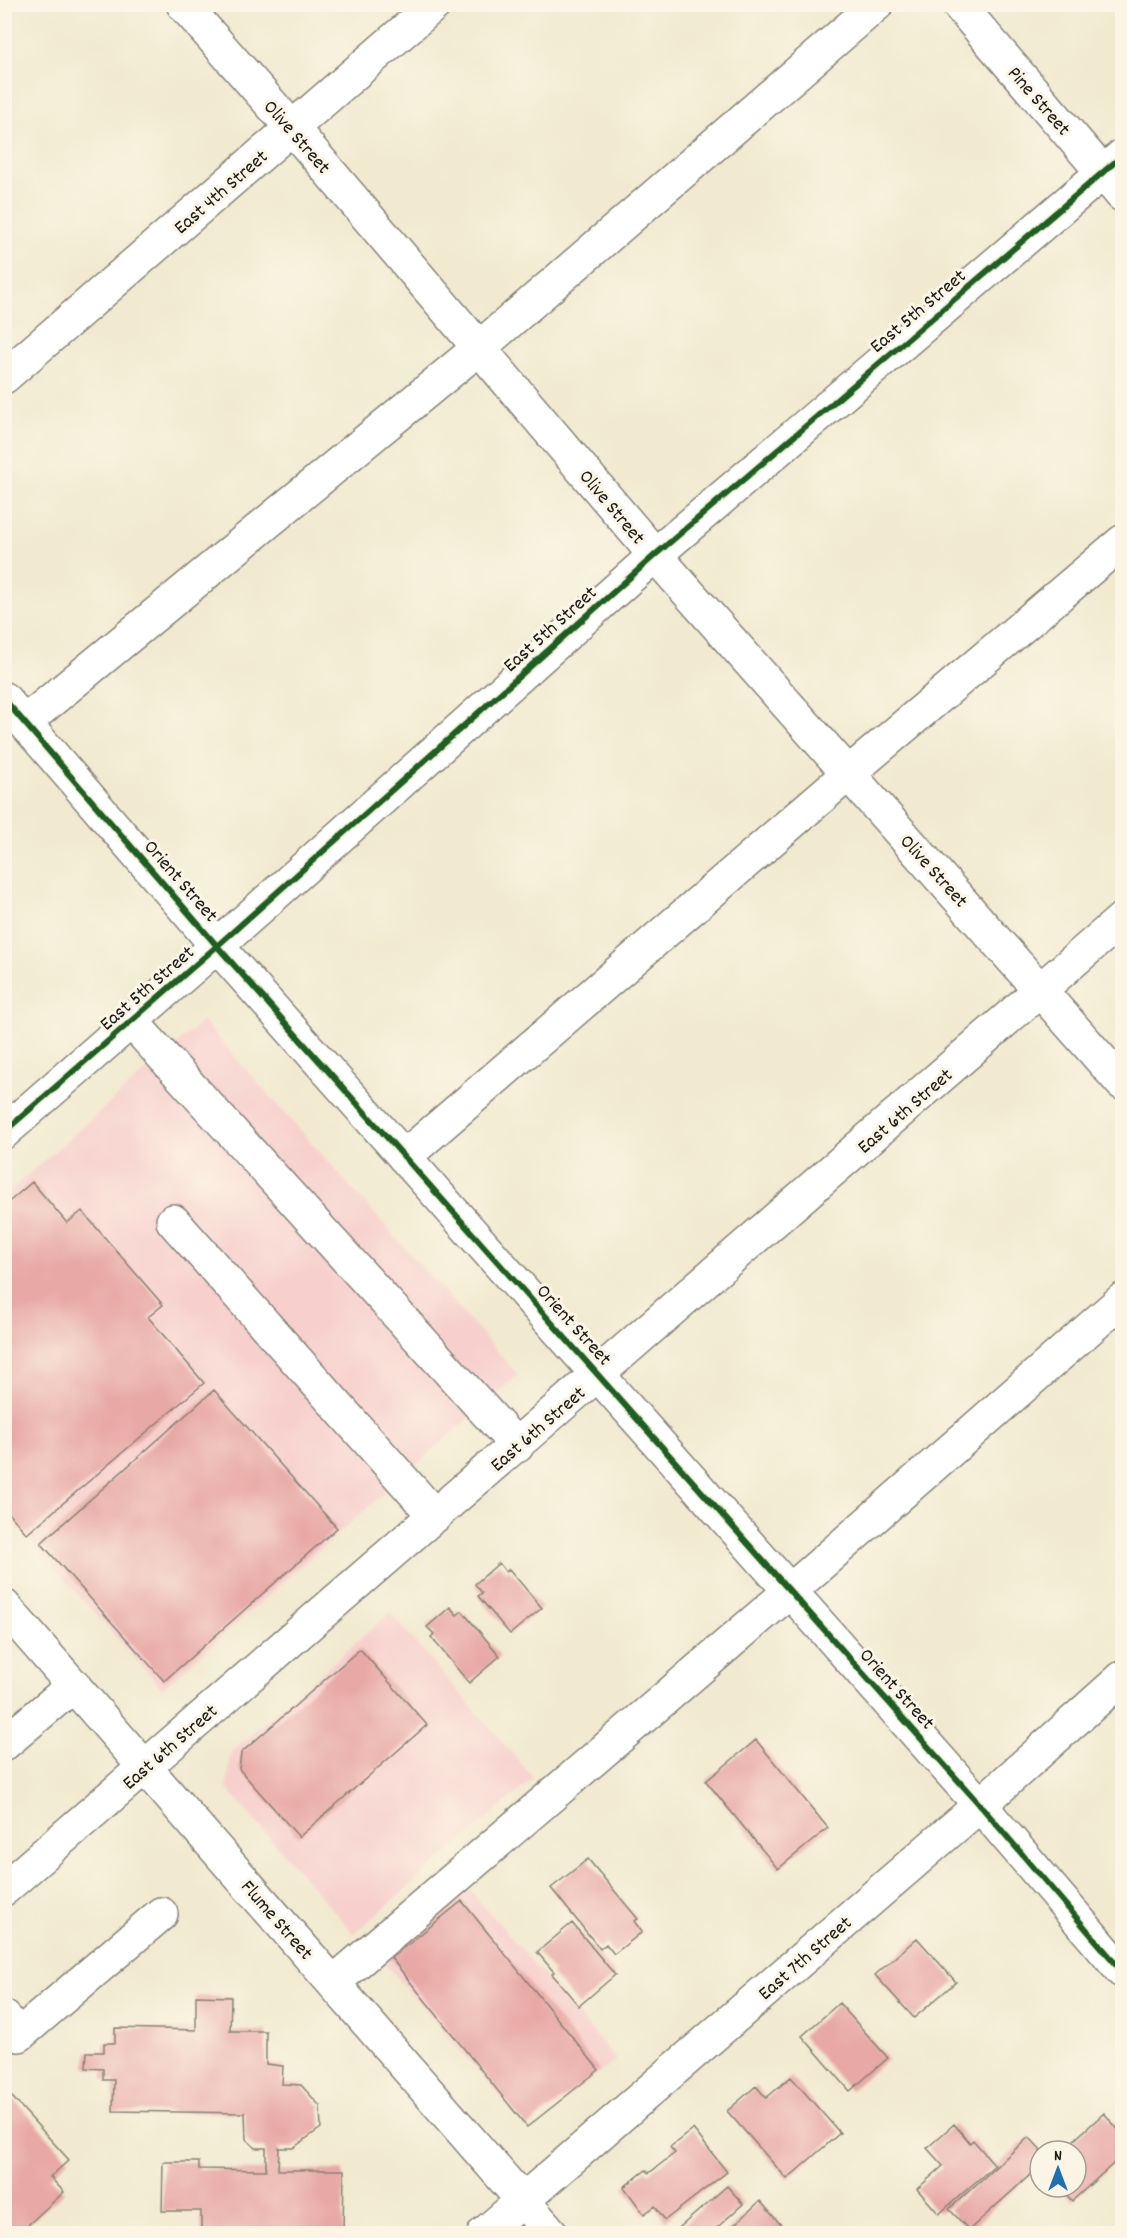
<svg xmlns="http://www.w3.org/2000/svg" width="1127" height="2238" viewBox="0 0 1127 2238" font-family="Dekko,sans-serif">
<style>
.built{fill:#f7d0ce}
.building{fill:#e8a8a6}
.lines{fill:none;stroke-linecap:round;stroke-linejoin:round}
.minor-casing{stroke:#868376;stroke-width:36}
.minor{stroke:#fff;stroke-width:33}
.cycleway-casing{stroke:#fcf5e5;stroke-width:10}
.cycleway{stroke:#1b5e20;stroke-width:6}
.labels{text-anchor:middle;stroke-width:6;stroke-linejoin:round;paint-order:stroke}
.street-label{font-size:20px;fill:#1c1c1c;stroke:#fcf5e5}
</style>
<rect width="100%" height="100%" fill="#fcf5e5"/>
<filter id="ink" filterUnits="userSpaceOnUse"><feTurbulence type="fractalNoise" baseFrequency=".0167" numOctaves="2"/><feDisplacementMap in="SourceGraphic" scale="12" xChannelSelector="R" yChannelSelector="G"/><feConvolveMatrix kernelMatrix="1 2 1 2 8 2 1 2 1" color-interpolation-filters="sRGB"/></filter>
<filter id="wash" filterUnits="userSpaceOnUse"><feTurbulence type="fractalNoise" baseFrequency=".008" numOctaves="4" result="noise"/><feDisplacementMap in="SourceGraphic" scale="24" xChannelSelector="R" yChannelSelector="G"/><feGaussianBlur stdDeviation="1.35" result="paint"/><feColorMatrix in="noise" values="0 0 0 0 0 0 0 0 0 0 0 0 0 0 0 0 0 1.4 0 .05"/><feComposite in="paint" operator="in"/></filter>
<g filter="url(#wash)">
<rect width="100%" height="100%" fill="#f1ead0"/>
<path class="built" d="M203,1021L518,1375L162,1689L5,1512L4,1196Z
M390,1613L534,1778L354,1934L226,1788L231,1752Z
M469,1889L617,2060L527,2127L381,1959Z"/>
<g id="blocks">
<path class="building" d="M32,1182L67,1223L82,1211L163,1305L148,1317L204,1383L27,1534L4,1508V1206Z
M214,1390L337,1528L164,1681L41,1543Z
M499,1563L506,1572L509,1569L542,1608L510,1634L478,1596L482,1593L475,1584Z
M450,1607L457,1615L462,1611L500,1656L469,1683L431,1637L434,1634L427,1627Z
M360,1649L427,1725L299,1837L239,1769L241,1753Z
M756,1740L828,1828L778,1869L706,1781Z
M588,1859L638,1919L634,1921L642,1932L614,1954L606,1944L600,1949L551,1888Z
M462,1901L599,2070L527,2127L391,1958Z
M572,1923L615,1975L579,2006L552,1974L554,1972L537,1952Z
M917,1938L956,1982L914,2018L875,1975Z
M196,1996L231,1997L230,2031H266V2064L283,2066L282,2084L301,2085L320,2106L321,2128L293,2148H279L278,2170H344L343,2234H201V2211H162L163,2162H199V2169L266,2170V2148H255L246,2139L245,2113L113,2111L114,2080H103V2069L86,2068L87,2052H104V2043H115V2028L196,2030Z
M839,2003L888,2058L850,2091L802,2036Z
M791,2077L840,2133L787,2179L727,2111L756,2086L766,2098Z
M4,2088L69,2160L50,2177L64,2192L18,2234H4Z
M1104,2113L1122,2134V2156L1072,2201L1059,2187H1076V2151H1062Z
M954,2124L970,2143L973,2140L995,2165L939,2214L917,2189L943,2166L927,2148Z
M693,2129L727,2172L665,2220L655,2206L644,2214L624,2187L646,2170L649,2173L675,2153L670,2147Z
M1029,2137L1042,2151H1040V2166L969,2230L949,2209Z
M727,2186L743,2204L710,2234H672Z
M760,2201L789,2234H724Z"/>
</g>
</g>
<g filter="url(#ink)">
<use href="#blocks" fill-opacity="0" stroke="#868376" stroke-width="1.5"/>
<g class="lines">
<defs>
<path id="minor" d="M183,4L293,129L655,555L1122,1083
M958,4L1122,195
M4,377L435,4
M4,699L217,946L980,1805L1122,1971
M25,722L479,348L877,4
M131,1021L517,1446
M4,1132L217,946L655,555L1122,156
M404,1157L849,773L1122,542
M173,1221L435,1516
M4,1606L552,2234
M4,1744L74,1685
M4,1889L1122,919
M333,1983L790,1591L1122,1300
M4,2017L19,2035L161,1914
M484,2234L980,1805L1122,1678"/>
</defs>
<use href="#minor" class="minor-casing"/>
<use href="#minor" class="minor"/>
<defs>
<path id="cycleway" d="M4,699L217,946L980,1805L1122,1971
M4,1132L217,946L655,555L1122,156"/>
</defs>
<use href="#cycleway" class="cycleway-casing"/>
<use href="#cycleway" class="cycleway"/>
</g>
</g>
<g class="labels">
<g class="street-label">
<text transform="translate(1040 100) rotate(49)" y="7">Pine Street</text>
<text transform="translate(298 136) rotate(49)" y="7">Olive Street</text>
<text transform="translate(220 191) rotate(-41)" y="7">East 4th Street</text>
<text transform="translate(917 310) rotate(-40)" y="7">East 5th Street</text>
<text transform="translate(613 506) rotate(50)" y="7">Olive Street</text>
<text transform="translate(549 628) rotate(-42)" y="7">East 5th Street</text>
<text transform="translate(935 870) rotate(48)" y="7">Olive Street</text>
<text transform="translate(182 880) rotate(49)" y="7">Orient Street</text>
<text transform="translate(146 987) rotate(-41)" y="7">East 5th Street</text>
<text transform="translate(904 1110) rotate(-41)" y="7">East 6th Street</text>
<text transform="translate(575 1324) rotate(48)" y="7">Orient Street</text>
<text transform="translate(537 1428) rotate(-41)" y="7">East 6th Street</text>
<text transform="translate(898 1688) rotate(48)" y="7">Orient Street</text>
<text transform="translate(169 1746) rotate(-41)" y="7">East 6th Street</text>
<text transform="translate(278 1919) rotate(49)" y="7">Flume Street</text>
<text transform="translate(804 1957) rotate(-41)" y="7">East 7th Street</text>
</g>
</g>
<rect width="1127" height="2238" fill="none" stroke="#fcf5e5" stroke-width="24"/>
<g transform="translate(1058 2169)"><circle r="28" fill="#fcf5e5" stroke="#a29e95" stroke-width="1.5"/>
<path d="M0-4.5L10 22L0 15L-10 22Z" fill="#1f6fb2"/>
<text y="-9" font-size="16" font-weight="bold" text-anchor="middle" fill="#1c1c1c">N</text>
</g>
</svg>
